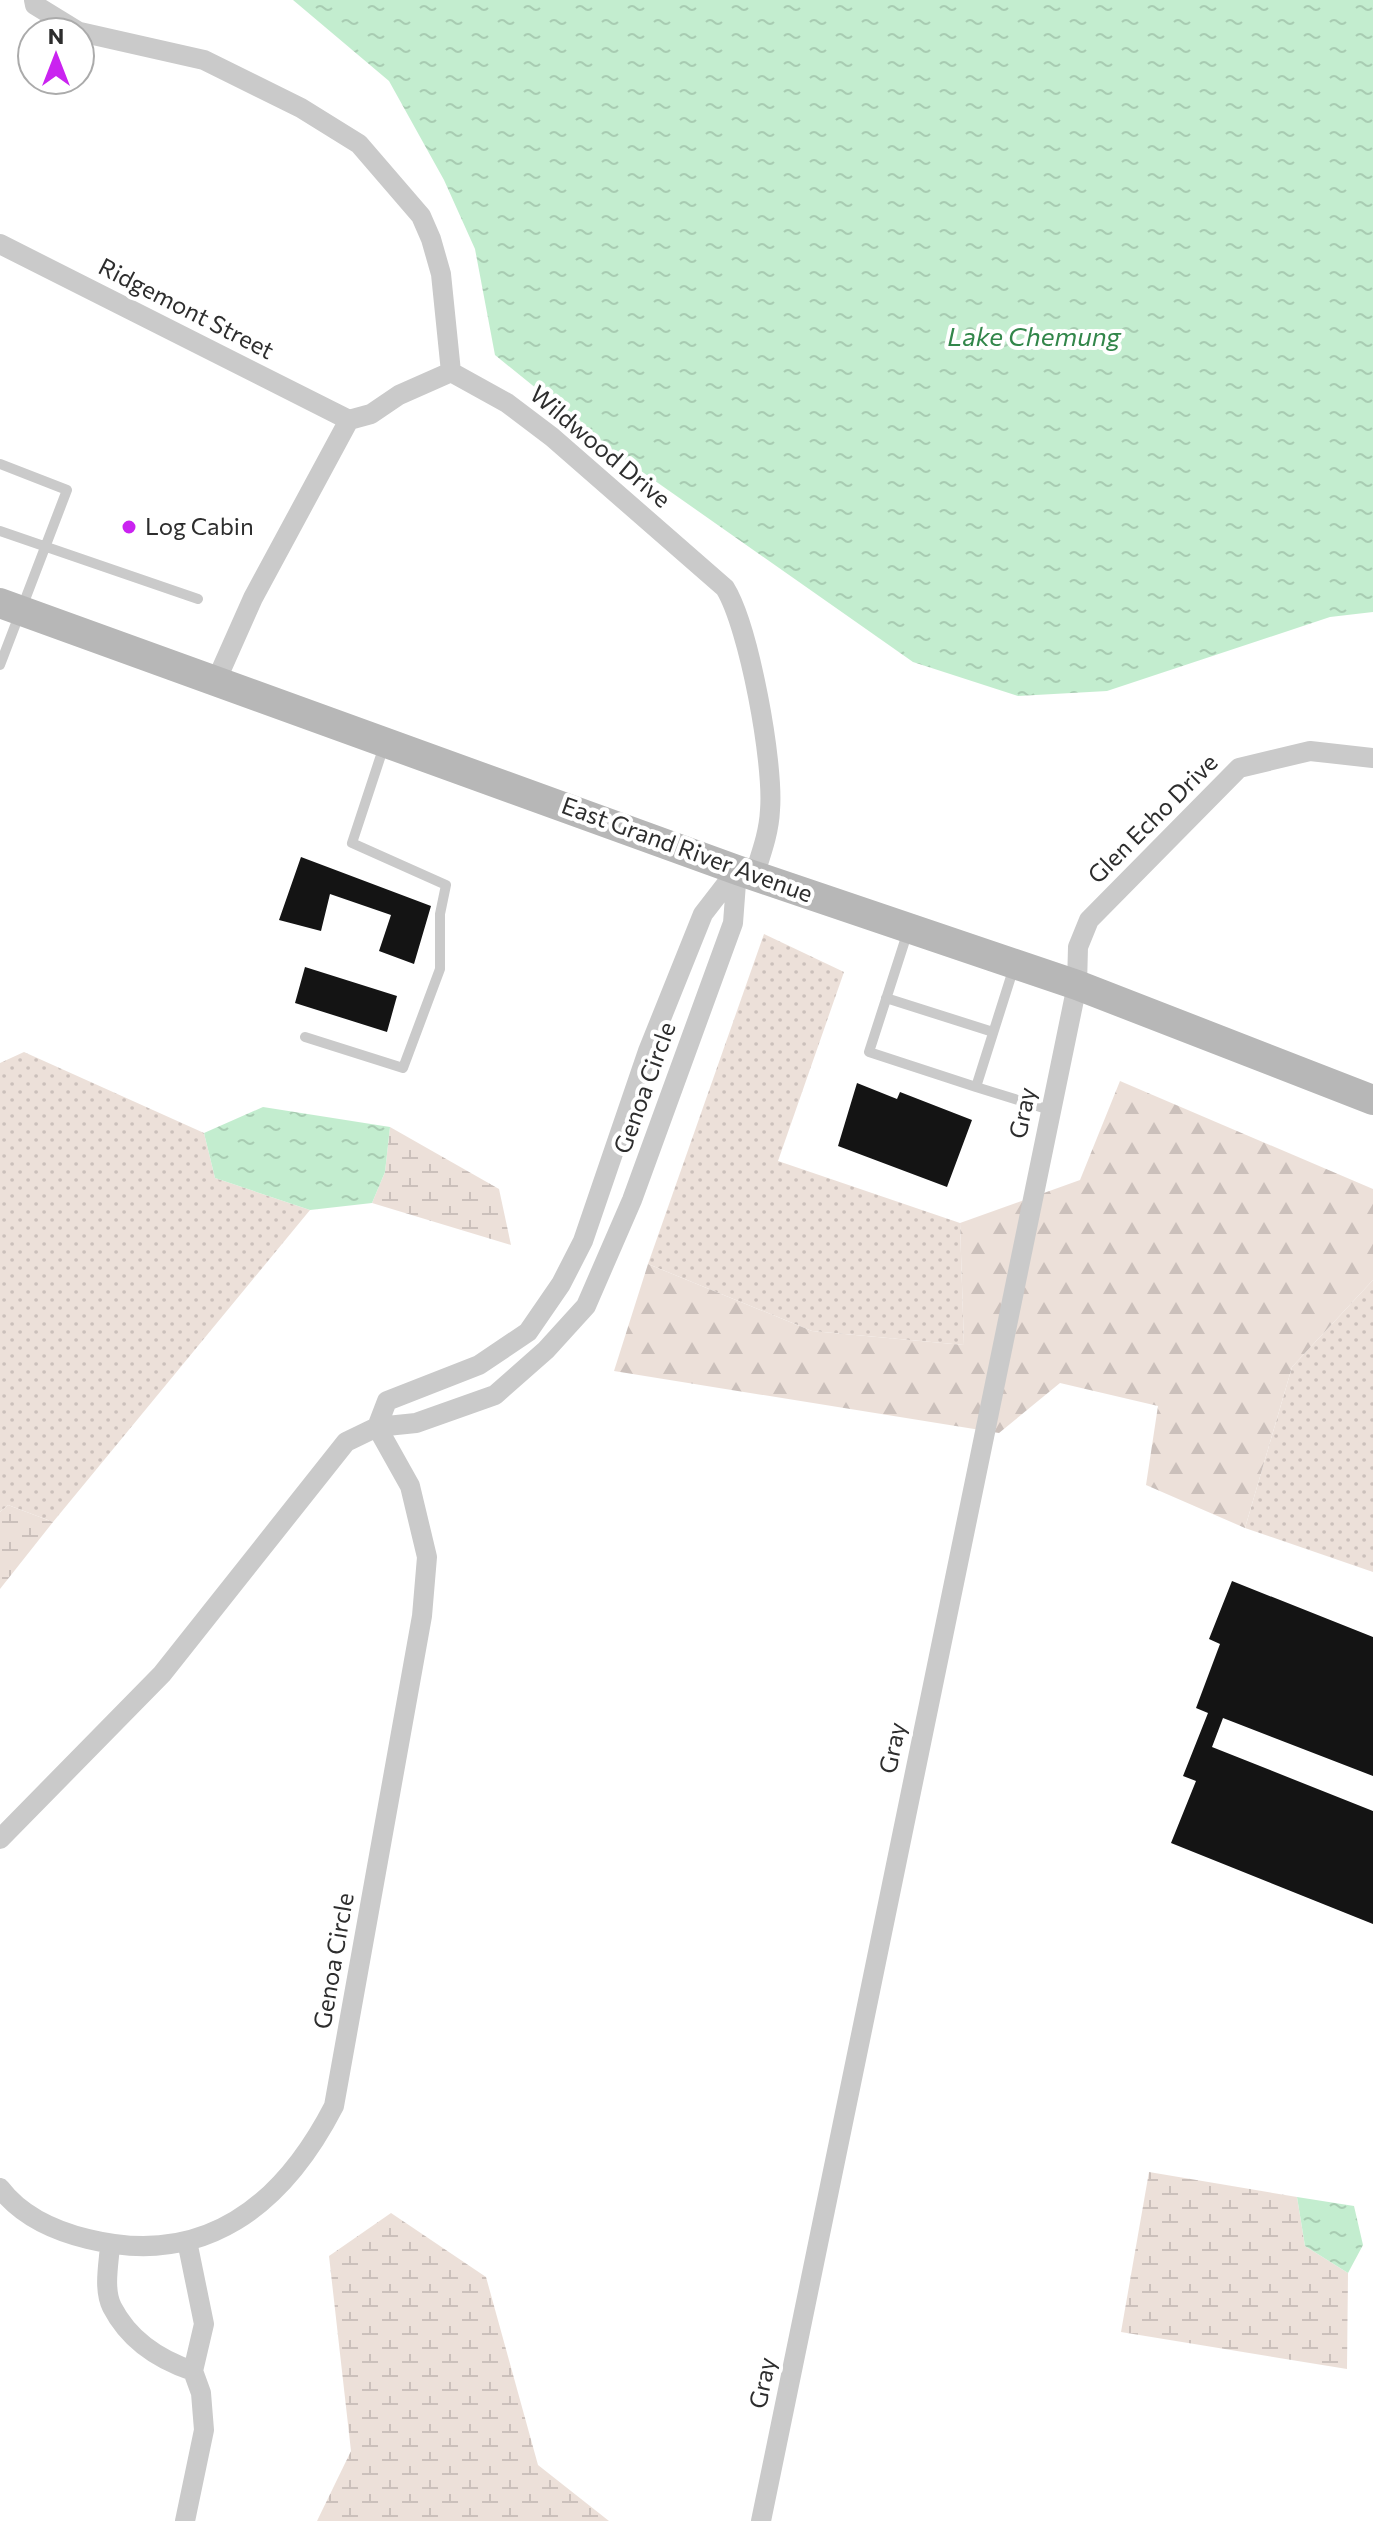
<svg xmlns="http://www.w3.org/2000/svg" width="1373" height="2521" viewBox="0 0 1373 2521" font-family="Commissioner,sans-serif">
<style>
.grass{fill:url(#grass-dots)}
.forest{fill:url(#forest-firs)}
.wetland{fill:url(#wetland-marsh)}
.water{fill:url(#water-ripples)}
.building{fill:#141414}
.lines{fill:none;stroke-linecap:round;stroke-linejoin:round}
.service{stroke:#cacaca;stroke-width:10}
.minor{stroke:#cacaca;stroke-width:20}
.secondary{stroke:#b7b7b7;stroke-width:30}
.poi-dot{fill:#ca23f0;stroke:#fff;stroke-width:3}
.labels{text-anchor:middle;stroke-width:8;stroke-linejoin:round;paint-order:stroke}
.street-label{font-size:24px;fill:#2d2d2d;stroke:#fff}
.poi-label{font-size:24px;fill:#2d2d2d;stroke:#fff;text-anchor:start}
.water-label{font-size:26px;font-style:italic;fill:#32864a;stroke:#fff}
</style>
<defs>
<pattern id="grass-dots" width="8" height="8" patternUnits="userSpaceOnUse" patternTransform="scale(2)"><rect width="8" height="8" fill="#ece0d9"/><path d="M2 2h.1M6 6h.1" fill="none" stroke="#cbc0bb" stroke-width="1.8" stroke-linecap="round"/></pattern>
<pattern id="forest-firs" width="22" height="20" patternUnits="userSpaceOnUse" patternTransform="scale(2)"><rect width="22" height="20" fill="#ece0d9"/><path d="M5 1l3.5 6h-7zM16 11l3.5 6h-7z" fill="#cbc0bb"/></pattern>
<pattern id="wetland-marsh" width="20" height="14" patternUnits="userSpaceOnUse" patternTransform="scale(2)"><rect width="20" height="14" fill="#ece0d9"/><path d="M1 5h8M5 5V1M11 12h8M15 12V8" fill="none" stroke="#cbc0bb"/></pattern>
<pattern id="water-ripples" width="26" height="14" patternUnits="userSpaceOnUse" patternTransform="scale(2)"><rect width="26" height="14" fill="#c3edcf"/><path d="M2 4q2-2 4 0t4 0M15 11q2-2 4 0t4 0" fill="none" stroke="#a8ccb2"/></pattern>
</defs>
<rect width="100%" height="100%" fill="#fff"/>
<path class="grass" d="M764,934L844,972L778,1161L960,1223L964,1345L812,1331L648,1264Z
M24,1052L204,1133L215,1178L310,1210L53,1522L8,1505L0,1512V1063Z
M1373,1280V1572L1245,1528L1292,1367Z"/>
<path class="forest" d="M1120,1081L1373,1189V1280L1292,1367L1245,1528L1146,1485L1158,1406L1060,1383L999,1433L614,1371L648,1264L812,1331L964,1345L960,1223L1080,1180Z"/>
<path class="wetland" d="M390,1127L499,1189L511,1245L372,1203L385,1172Z
M8,1505L53,1522L0,1589V1512Z
M1149,2172L1297,2197L1305,2246L1348,2273L1347,2369L1121,2332Z
M391,2213L486,2277L538,2465L609,2521H317L351,2451L329,2256Z"/>
<path class="water" d="M293,0H1373V612L1330,617L1107,691L1018,696L913,662L621,457L495,355L475,249L444,180L389,81Z
M263,1107L390,1127L385,1172L372,1203L310,1210L215,1178L204,1133Z
M1297,2197L1354,2206L1363,2245L1348,2273L1305,2246Z"/>
<path class="building" d="M301,857L431,906L414,964L379,951L391,915L330,894L321,931L279,920Z
M305,967L397,996L387,1032L295,1003Z
M857,1083L897,1099L900,1092L972,1120L947,1187L838,1146Z
M1232,1581L1373,1637V1776L1223,1718L1212,1747L1373,1811V1924L1171,1843L1196,1781L1183,1776L1208,1713L1196,1708L1220,1644L1209,1639Z"/>
<g class="lines">
<path class="service" d="M0,464L67,490L0,665
M0,531L198,599
M908,931L869,1052L976,1087
M1014,967L976,1087L1050,1110
M886,998L993,1032
M305,1037L403,1068L440,969V914L446,885L352,843L384,746"/>
<path class="minor" d="M34,0L35,5L79,32
M80,32L204,60L301,108L359,144L421,216L431,239L441,274L451,372L507,403L552,437L725,588C749,627 774,763 770,810C769,833 761,854 754,876
M0,244L349,420
M217,679L253,598L349,420L371,414L399,395L451,372
M0,1839L162,1674L346,1442L377,1427L416,1423L495,1395L546,1350L586,1306L632,1200L733,923L737,870
M0,2188C22,2217 55,2231 88,2239C205,2268 283,2205 334,2106L422,1616L427,1557L410,1486L377,1427L387,1401L479,1365L528,1332L561,1284L583,1241L648,1051L703,914L737,870
M110,2245C109,2263 103,2289 112,2307C129,2340 160,2360 193,2371
M185,2521L204,2430L201,2393L193,2371L204,2324L187,2241
M761,2521L1077,985L1078,947L1089,920L1239,768L1310,751L1373,758"/>
<path class="secondary" d="M0,603L737,870L1077,985L1373,1100"/>
</g>
<circle class="poi-dot" cx="129" cy="527" r="8"/>
<g class="labels">
<g class="street-label">
<text transform="translate(186 309) rotate(27)" y="8">Ridgemont Street</text>
<text transform="translate(600 447) rotate(40)" y="8">Wildwood Drive</text>
<text transform="translate(1153 819) rotate(-45)" y="8">Glen Echo Drive</text>
<text transform="translate(687 850) rotate(20)" y="8">East Grand River Avenue</text>
<text transform="translate(645 1088) rotate(-70)" y="8">Genoa Circle</text>
<text transform="translate(1023 1113) rotate(-78)" y="8">Gray</text>
<text transform="translate(893 1748) rotate(-78)" y="8">Gray</text>
<text transform="translate(334 1961) rotate(-80)" y="8">Genoa Circle</text>
<text transform="translate(763 2383) rotate(-78)" y="8">Gray</text>
</g>
<g class="poi-label">
<text x="145" y="535">Log Cabin</text>
</g>
<g class="water-label">
<text x="1034" y="346">Lake Chemung</text>
</g>
</g>
<g transform="translate(56 56)"><circle r="38" fill="#ffffff" stroke="#ababab" stroke-width="2"/>
<path d="M0-6L14 30L0 20L-14 30Z" fill="#ca23f0"/>
<text y="-12" font-size="22" font-weight="bold" text-anchor="middle" fill="#2d2d2d">N</text>
</g>
</svg>
